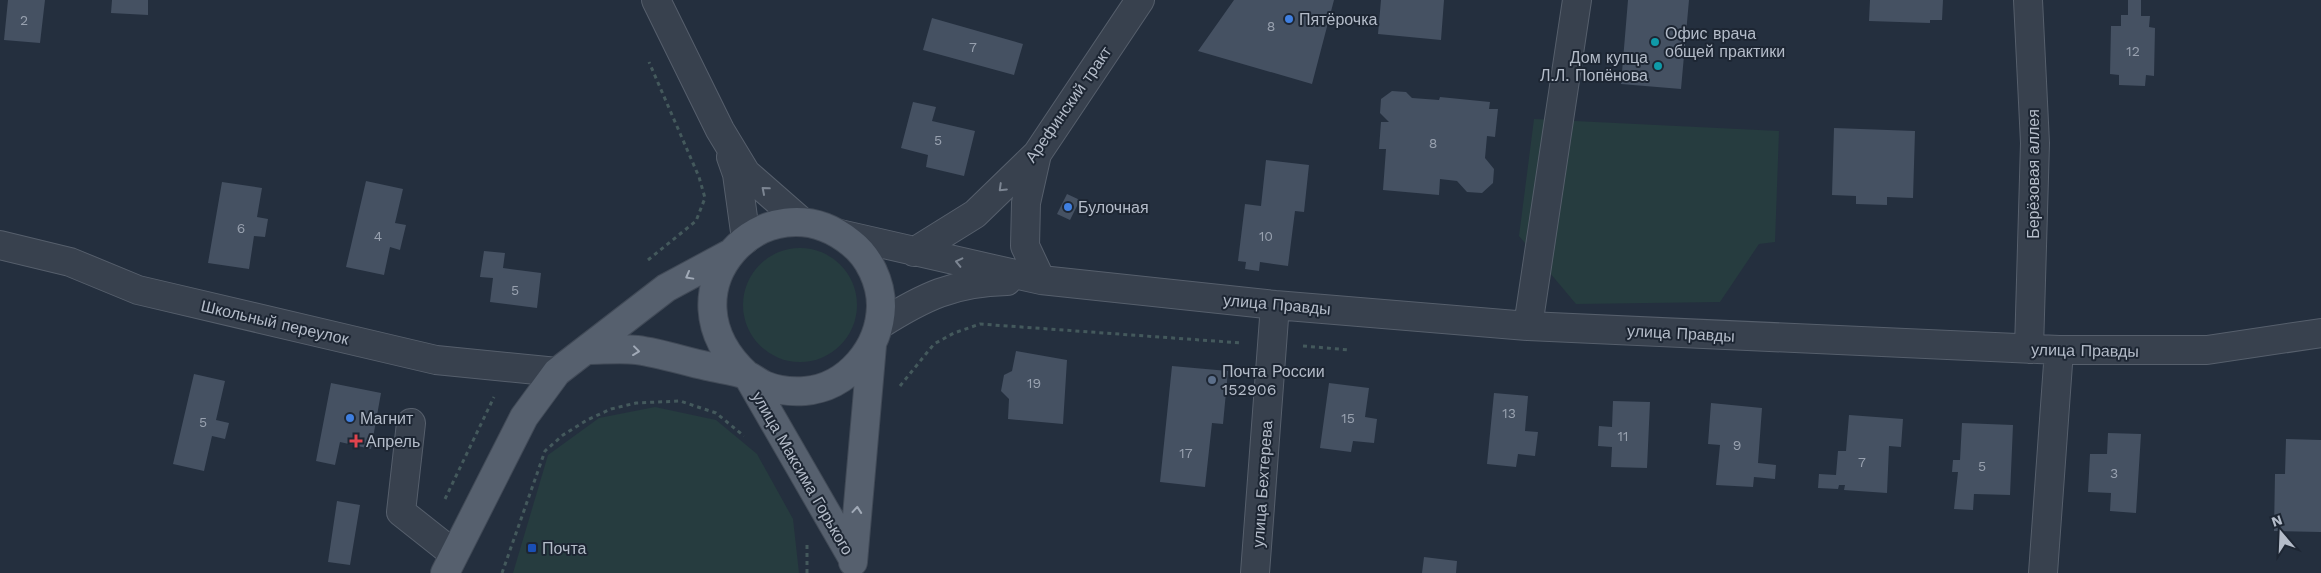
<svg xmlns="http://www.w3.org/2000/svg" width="2321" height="573" viewBox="0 0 2321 573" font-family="'Work Sans',sans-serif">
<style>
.green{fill:#263c3f}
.building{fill:#455162}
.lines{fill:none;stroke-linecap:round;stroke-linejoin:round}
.minor-casing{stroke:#565f6c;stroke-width:30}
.major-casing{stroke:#414a57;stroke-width:30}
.path{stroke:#44595c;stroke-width:3;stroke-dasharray:4 4;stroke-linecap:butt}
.minor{stroke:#38414e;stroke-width:28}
.major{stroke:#56606e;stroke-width:28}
.oneway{stroke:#7c8592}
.oneway2{stroke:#a1aab7}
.shop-dot{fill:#3f7fe0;stroke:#1d2633;stroke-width:2}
.culture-dot{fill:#0f9aa8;stroke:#1d2633;stroke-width:2}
.service-dot{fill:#5c6f8a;stroke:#1d2633;stroke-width:2}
.health-dot{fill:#e0444e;stroke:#1d2633;stroke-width:2}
.transit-dot{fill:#1a4fb4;stroke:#1d2633;stroke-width:2}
.labels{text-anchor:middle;stroke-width:4;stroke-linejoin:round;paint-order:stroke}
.number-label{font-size:14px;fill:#98a1af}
.poi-label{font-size:16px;fill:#b4bcc9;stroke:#1d2633;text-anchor:start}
.street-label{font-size:16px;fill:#b4bcc9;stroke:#1d2633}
</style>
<rect width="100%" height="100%" fill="#242f3e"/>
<path class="green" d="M1534,119L1779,131L1775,242L1759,244L1720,302L1576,304L1519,236Z
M743 305a57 57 0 1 1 114 0a57 57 0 1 1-114 0Z
M655,407L716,420L757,454L793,519L799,573H513L548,455L599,418Z"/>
<path class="building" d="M8,0H45L40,43L4,40Z
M112,0H148V15L111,13Z
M1234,0H1334L1312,84L1198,51Z
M1381,0H1444L1441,40L1378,34Z
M1628,0H1689L1681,89L1621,84Z
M1870,0H1943L1942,20H1930V23L1869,21Z
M2128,0H2141V16H2150L2149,27L2155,28L2154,76L2146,75L2145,86L2119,85V75L2110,74L2111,26H2121V15H2128Z
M932,18L1023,44L1014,75L923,50Z
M1392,91L1406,92L1412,98L1439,100L1440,97L1490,102L1489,109H1498L1495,137L1487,136L1485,158L1494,169L1493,183L1482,193L1467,192L1457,181L1440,179L1439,195L1383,190L1386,149H1379L1381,122H1389L1380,113L1381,99Z
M913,102L936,107L932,121L975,131L964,176L926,167L928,155L901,148Z
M1834,128L1915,131L1913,198L1887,197V205L1856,204V196L1832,195Z
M1266,160L1309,165L1304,212L1295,211L1288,266L1260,262L1259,271L1245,269L1246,262L1238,261L1245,204L1261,206Z
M366,181L403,189L395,223L406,225L400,250L390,247L384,275L346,267Z
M222,182L262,188L257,217L268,219L265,237L254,236L249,269L208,263Z
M1067,194L1080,200L1070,220L1057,214Z
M484,251L505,253L503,268L541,273L537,308L490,302L493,278L480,277Z
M1016,351L1067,360L1063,424L1008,419L1009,399L1001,391L1004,375L1012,371Z
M1172,366L1228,371L1223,424L1212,423L1205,487L1160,482Z
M194,374L225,381L216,420L229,423L225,439L212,436L204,471L173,464Z
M331,383L381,393L371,449L340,442L335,465L316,461Z
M1329,383L1369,388L1365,417L1377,419L1374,443L1353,441L1351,452L1320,448Z
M1494,393L1528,396L1525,431L1538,432L1535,456L1518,454L1516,467L1487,464Z
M1613,401L1650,402L1647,468L1611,467L1612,447L1598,446L1599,426L1612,427Z
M1711,403L1762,408L1758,463L1776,465L1775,479L1754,477L1753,487L1716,485L1720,445L1708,444Z
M1849,415L1903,419L1901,447L1889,446L1887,493L1844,490L1845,485H1839L1838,489L1818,488L1819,474L1836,475L1838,451H1846Z
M1962,423L2013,425L2010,495L1974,494L1973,510L1954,509L1958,472H1952L1953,460H1960Z
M2108,433L2141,434L2136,513L2110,511L2111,493L2088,492L2090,454H2107Z
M2286,439L2321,440V532L2274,531L2275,474H2285Z
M337,501L360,505L350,565L328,562Z
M1424,557L1457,561L1456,573H1422Z"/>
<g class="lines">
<defs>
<path id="minor" d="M656,0L720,130L746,173L802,222
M2028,0L2035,143L2029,349
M1037,154L1026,203L1025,246L1041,280
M731,157L737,174L746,239
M840,234L1041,280L1275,305L1528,326L2059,350H2207L2321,333
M0,245L70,262L138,290L436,360L557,372
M914,252L975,214L1037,154L1140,0
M879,325C923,297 954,282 1007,281
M1528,326L1577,0
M411,423L401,512L454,554
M1255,573L1275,305
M2043,573L2059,350"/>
<path id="major" d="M587,350C603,350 621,348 637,350C660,353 684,361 707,366C720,369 735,371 747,375C753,378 758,382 764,385C776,390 792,392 805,391C848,387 880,348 881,306C881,282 869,257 851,243C766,174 655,291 747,375L853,559
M853,562L872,345
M445,573L524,417L557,372L666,288L731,253"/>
</defs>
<use href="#minor" class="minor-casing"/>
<use href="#major" class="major-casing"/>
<path class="path" d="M648,260L696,221L705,198L699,177L649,62
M1303,346L1350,350
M900,386L934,344L954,333L980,324L1242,343
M445,499L494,397
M807,545V573
M502,573L545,451L563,435L587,420L611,409L636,403L680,401L716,413L744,436"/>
<use href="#minor" class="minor"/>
<use href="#major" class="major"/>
</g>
<defs><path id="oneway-chevron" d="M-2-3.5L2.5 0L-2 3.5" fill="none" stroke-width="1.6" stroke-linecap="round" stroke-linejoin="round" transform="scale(1.25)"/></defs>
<g class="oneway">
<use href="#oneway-chevron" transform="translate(1002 188) rotate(136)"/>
<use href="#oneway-chevron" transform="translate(765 190) rotate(-139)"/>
<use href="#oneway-chevron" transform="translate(959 262) rotate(-167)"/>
</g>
<g class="oneway2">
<use href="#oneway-chevron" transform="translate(689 276) rotate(151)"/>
<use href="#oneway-chevron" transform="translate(636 351) rotate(7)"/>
<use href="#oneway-chevron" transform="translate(857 510) rotate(-85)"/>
</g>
<g class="shop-dot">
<circle cx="1289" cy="19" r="5"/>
<circle cx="1068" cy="207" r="5"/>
<circle cx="350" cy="418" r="5"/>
</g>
<g class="culture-dot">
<circle cx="1655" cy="42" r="5"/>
<circle cx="1658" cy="66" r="5"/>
</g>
<circle class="service-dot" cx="1212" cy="380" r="5"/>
<path class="health-dot" d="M353.5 433.5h5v5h5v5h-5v5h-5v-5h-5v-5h5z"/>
<rect class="transit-dot" x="527" y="543" width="10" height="10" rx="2.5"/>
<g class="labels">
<g class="number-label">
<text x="24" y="25">2</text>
<text x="1271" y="31">8</text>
<text x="973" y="52">7</text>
<text x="2133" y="56">12</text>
<text x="938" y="145">5</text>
<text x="1433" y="148">8</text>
<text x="241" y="233">6</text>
<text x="378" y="241">4</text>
<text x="1266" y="241">10</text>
<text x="515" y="295">5</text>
<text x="1034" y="388">19</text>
<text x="1509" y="418">13</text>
<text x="1348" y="423">15</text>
<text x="203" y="427">5</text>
<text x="1623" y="441">11</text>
<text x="1737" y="450">9</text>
<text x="1186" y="458">17</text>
<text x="1862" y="467">7</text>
<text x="1982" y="471">5</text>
<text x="2114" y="478">3</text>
</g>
<g class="poi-label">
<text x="1299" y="25">Пятёрочка</text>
<text x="1665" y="39">Офис врача<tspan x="1665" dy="18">общей практики</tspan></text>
<text x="1648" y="63" text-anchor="end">Дом купца<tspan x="1648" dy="18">Л.Л. Попёнова</tspan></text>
<text x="1078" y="213">Булочная</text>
<text x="1222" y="377">Почта России<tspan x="1222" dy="18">152906</tspan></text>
<text x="360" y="424">Магнит</text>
<text x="366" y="447">Апрель</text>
<text x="542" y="554">Почта</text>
</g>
<g class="street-label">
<text transform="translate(1068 104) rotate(-55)" y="6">Арефинский тракт</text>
<text transform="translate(2033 174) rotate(-90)" y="6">Берёзовая аллея</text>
<text transform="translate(1277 304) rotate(5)" y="6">улица Правды</text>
<text transform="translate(275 322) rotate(13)" y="6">Школьный переулок</text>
<text transform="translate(1681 333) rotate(3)" y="6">улица Правды</text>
<text transform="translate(2085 350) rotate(1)" y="6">улица Правды</text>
<text transform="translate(803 473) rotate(60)" y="6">улица Максима Горького</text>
<text transform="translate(1262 484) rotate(-86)" y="6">улица Бехтерева</text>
</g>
</g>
<g transform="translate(2281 533) rotate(341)" stroke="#1d2633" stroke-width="4" paint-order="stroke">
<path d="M0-4L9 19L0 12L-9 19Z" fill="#b4bcc9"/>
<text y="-8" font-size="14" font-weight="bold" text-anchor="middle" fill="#b4bcc9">N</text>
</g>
</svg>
